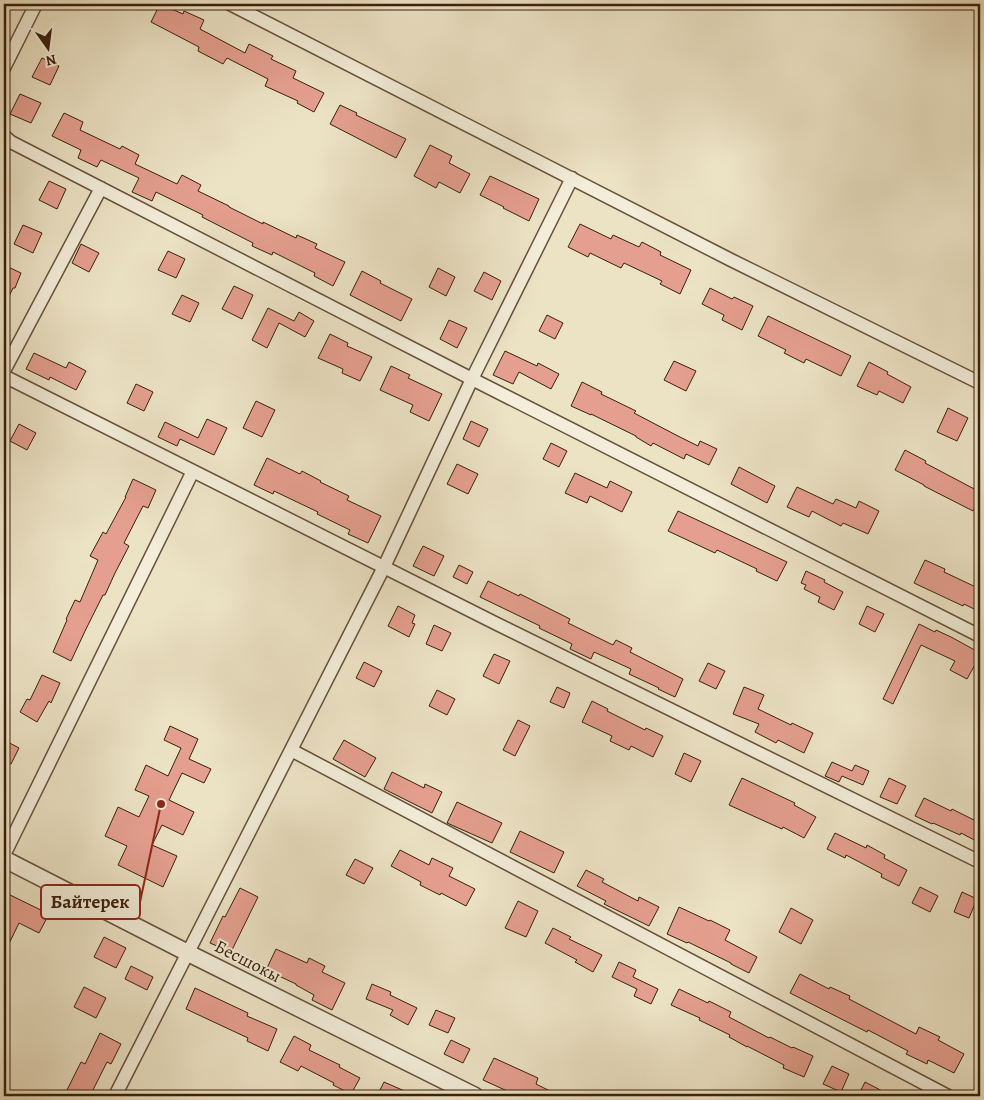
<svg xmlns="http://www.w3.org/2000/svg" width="984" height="1100" viewBox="0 0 984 1100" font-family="Alegreya,serif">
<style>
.building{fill:#e59f90;stroke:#39200c}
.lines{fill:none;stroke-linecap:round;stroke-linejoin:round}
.minor-casing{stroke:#66513a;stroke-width:15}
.tertiary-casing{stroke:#66513a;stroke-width:19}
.minor{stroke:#f3edd9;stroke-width:12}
.tertiary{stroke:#f3edd9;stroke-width:16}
.labels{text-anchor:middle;stroke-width:4;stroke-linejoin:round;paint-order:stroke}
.street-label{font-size:18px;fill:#39200c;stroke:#f3edd9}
.leader{fill:none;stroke:#8f2418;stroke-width:2}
.callout-dot{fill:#8f2418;stroke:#f3edd9;stroke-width:2}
.callout{fill:#f3edd9;stroke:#8f2418;stroke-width:2}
.callout-label{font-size:19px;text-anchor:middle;font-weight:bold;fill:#39200c}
</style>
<rect width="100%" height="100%" fill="#ece3c5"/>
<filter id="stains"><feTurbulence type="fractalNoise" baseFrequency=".004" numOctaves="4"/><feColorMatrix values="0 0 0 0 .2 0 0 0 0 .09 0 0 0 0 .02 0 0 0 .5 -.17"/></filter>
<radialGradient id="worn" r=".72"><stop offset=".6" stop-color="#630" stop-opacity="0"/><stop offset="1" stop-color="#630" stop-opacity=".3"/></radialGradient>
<path class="building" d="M160,4L183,14L184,11L204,20L200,29L245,53L249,44L273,56L271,59L296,71L293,78L324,93L314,112L297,103L298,101L265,86L268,79L227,58L223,64L198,51L199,47L151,22Z
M42,58L59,66L50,85L32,77Z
M20,94L41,103L31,123L10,114Z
M340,105L357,113L356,115L406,139L396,158L330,124Z
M64,113L83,122L80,130L120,149L122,146L139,155L135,164L177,184L182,175L201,185L198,191L229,206V207L263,224V222L296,238L297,235L317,244L315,248L345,262L333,286L314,276L315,273L273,252L272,255L252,246L253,243L202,217L203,215L156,192L152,201L132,192L139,178L101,160L97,167L78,158L81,150L52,136Z
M430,145L452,156L449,163L470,174L460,193L439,182L436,188L414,176Z
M490,176L539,199L529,221L503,208L504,207L480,195Z
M49,181L66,189L57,209L39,200Z
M580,224L611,239L613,235L639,247L642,242L661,252L660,255L691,270L680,294L660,284L662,281L624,263L621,268L590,253L588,257L568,247Z
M23,225L42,233L33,253L14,244Z
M81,244L99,253L89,272L72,263Z
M168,251L185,259L176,278L158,270Z
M4,265L21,273L15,288H13L4,307Z
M438,268L455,277L446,296L429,287Z
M362,271L381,281L380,283L412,299L401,321L350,295Z
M484,272L501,281L492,300L474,291Z
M234,286L253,295L242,319L222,309Z
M710,288L732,299L734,297L753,306L742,330L722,320L724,315L702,304Z
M182,295L199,303L190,322L172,314Z
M268,308L294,321L299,312L314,321L305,337L279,323L267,348L252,340Z
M547,315L563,323L555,339L539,331Z
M768,316L851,356L841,376L806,359L804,363L784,353L786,350L758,336Z
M449,320L467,328L457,348L440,339Z
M330,334L348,343L347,346L372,357L360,381L342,373L343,369L318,358Z
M505,351L537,366L538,363L559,374L551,389L519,372L513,384L493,375Z
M34,353L66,368L69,362L86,371L76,390L50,377L49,380L26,369Z
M674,361L696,371L686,391L664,380Z
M869,362L888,372L887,374L911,387L903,403L879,391L877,395L857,386Z
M391,366L410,375L408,378L442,394L429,421L410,412L413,405L380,390Z
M582,382L602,392L601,394L636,411L634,413L676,435L698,446L700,441L717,449L709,465L686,454L684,459L653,443L651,446L636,437V436L591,414V415L571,406Z
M136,384L153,392L144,411L127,403Z
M256,401L275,410L262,437L243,428Z
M948,408L968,418L957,441L937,432Z
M207,419L227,428L214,455L180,439L177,446L158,437L165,422L198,438Z
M471,421L488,429L479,447L463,439Z
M19,424L36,433L27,450L10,441Z
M551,443L567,451L559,467L543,459Z
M905,450L926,461L925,463L980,492V497L973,511L924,486V485L895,470Z
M267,458L300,474L302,471L321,481L320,482L349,496L347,500L381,516L368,543L348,534L350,530L317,514L318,512L274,491L273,494L254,485Z
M457,464L478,474L468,494L447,484Z
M739,467L775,486L767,503L731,484Z
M575,473L607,488L610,481L632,492L622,512L590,496L587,503L565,493Z
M133,479L156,490L148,508L143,506L124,543L129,546L115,573L105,595H103L86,629L71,661L53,652L67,620L66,619L75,600L80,602L98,560L90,556L103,532L106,534L126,497H125Z
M797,487L833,504L836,499L856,508L859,501L879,511L868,534L843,523L841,526L812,511L809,517L787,507Z
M678,511L787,562L777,581L756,571L757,569L717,550L715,553L668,531Z
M423,546L444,556L434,576L413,566Z
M925,560L945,569L944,572L980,589V612L964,604L963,606L914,583Z
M459,565L473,572L467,584L453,577Z
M806,571L825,580L824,582L843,592L834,610L818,602L820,597L804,589L806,585L801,583Z
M488,581L519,596L520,594L570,619L568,623L613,645L616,640L632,648L630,652L683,679L675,697L658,689L659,688L629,674L631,669L594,652L591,659L570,649L572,644L539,628L540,626L480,597Z
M398,606L415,615L412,623L415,624L409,637L388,626Z
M867,606L884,614L875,632L859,624Z
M919,624L935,632L936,630L953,638L980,653V656L967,679L950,670L955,661L921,645L893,704L883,699Z
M434,625L451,633L442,651L426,644Z
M494,654L510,661L499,684L483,676Z
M364,662L382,671L374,687L356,678Z
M708,663L725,671L716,689L699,681Z
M42,675L60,683L51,703L49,701L37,722L20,712L27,699L30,700Z
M557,687L570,693L564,708L550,702Z
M744,687L764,695L758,709L791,725L792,723L813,733L804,753L778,740L776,743L755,732L759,724L733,714Z
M437,690L455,699L447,715L429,706Z
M592,701L608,709L607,711L645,730L646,728L663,736L653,757L631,746L629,750L610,741L612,736L582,722Z
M518,720L530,726L515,756L503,750Z
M170,726L198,739L189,759L211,769L204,783L182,773L169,800L194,812L183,835L162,825L152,845L177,856L163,887L118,865L127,846L105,836L118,807L139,817L149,796L135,790L146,765L168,776L181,748L164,740Z
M4,740L19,748L11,764L4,761Z
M344,740L376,758L365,777L333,759Z
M684,753L701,761L691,782L675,774Z
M832,762L852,771L855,765L869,771L863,785L842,776L839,782L825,776Z
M392,772L424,788L425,784L442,792L432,813L384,789Z
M742,778L795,803L794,805L816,817L804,838L783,827L782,829L729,805Z
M889,778L906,786L897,804L880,797Z
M924,798L951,811L952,809L980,823V843L961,833L960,835L933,823L932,824L915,816Z
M457,802L502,823L492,843L447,823Z
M520,831L564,852L554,873L510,852Z
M835,833L866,848L867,845L885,855L884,858L907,870L899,886L881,877L882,874L846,855L845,858L827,849Z
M400,850L429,865L432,858L453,868L449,876L475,889L466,906L441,893L440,895L420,885L421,882L391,866Z
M355,859L373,868L364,884L346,875Z
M586,870L604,879L602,882L638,901L639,897L659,907L649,926L604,904L606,901L577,886Z
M920,887L938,896L930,912L912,903Z
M240,888L258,897L231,952L210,943L223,916L225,917Z
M4,892L49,914L39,933L19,923L4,954Z
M962,892L977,899L969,918L954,912Z
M518,901L538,911L526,937L505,928Z
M679,907L709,921L710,920L730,930L725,940L757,957L749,973L731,964V963L688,942L687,943L667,934Z
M791,908L813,920L801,944L779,932Z
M553,928L571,937L569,939L602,955L593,972L575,962L577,960L545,943Z
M104,937L126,948L116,968L94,957Z
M276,949L307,963L309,958L325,966L322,972L345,983L332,1010L312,1000L314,995L296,985V984L266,970Z
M619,962L636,970L633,977L658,989L651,1004L634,996L637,989L612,977Z
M131,966L153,977L147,990L125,979Z
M800,974L829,989L830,987L850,996L849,999L916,1034L919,1027L940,1037L938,1040L964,1054L954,1073L928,1060L927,1064L906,1054L908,1051L868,1030L867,1032L790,993Z
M372,984L391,992L390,995L417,1008L408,1025L390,1015L393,1010L366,999Z
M84,987L106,998L96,1018L74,1007Z
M195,988L248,1013L247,1016L277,1029L268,1051L247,1041L248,1038L186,1009Z
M679,989L708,1003L709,1001L731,1012L729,1017L769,1038L770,1037L792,1048L793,1047L813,1056L804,1077L783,1068L784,1065L747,1046V1047L729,1037L730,1035L699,1020L700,1018L671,1005Z
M436,1010L455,1018L448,1033L429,1025Z
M100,1033L121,1044L111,1064L107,1062L90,1096H64L81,1062L85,1064Z
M294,1036L311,1045L309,1050L340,1065L339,1067L360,1078L351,1094L333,1085L334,1083L301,1066L298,1071L280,1062Z
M451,1040L470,1049L463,1063L444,1054Z
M494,1058L538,1078L536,1084L560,1096H518L483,1080Z
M832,1066L849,1074L841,1092L823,1084Z
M384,1082L416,1096H377Z
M865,1082L892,1096H858Z"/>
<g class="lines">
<defs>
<path id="minor" d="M230,4L731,260L980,383
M4,68L36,4
M4,136L11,142L472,379L980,636
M4,371L101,188
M4,376L497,624L980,862
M291,750L948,1096
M4,855L193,471
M115,1096L384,567L472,379L572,178"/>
<path id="tertiary" d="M4,859L188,953L475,1096"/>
</defs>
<use href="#minor" class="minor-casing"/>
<use href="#tertiary" class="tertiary-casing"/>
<use href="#minor" class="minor"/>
<use href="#tertiary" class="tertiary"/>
</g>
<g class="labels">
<g class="street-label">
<text transform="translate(248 961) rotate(27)" y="6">Бесшокы</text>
</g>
</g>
<path class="leader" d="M161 804L140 902"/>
<circle class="callout-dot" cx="161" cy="804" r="5"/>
<rect class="callout" x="41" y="885" width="99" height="34" rx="5"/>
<g class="callout-label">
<text x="90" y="908">Байтерек</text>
</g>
<rect width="984" height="1100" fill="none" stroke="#ece3c5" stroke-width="20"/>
<rect x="5" y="5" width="974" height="1090" fill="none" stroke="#39200c" stroke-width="2.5"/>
<rect x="10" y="10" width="964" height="1080" fill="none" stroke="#39200c"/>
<g transform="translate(48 48) rotate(166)" stroke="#f3edd9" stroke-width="4" paint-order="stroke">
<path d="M0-4L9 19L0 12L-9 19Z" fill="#39200c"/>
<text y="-8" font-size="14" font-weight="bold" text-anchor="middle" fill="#39200c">N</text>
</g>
<rect width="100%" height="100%" filter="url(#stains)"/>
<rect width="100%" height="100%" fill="url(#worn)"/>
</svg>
